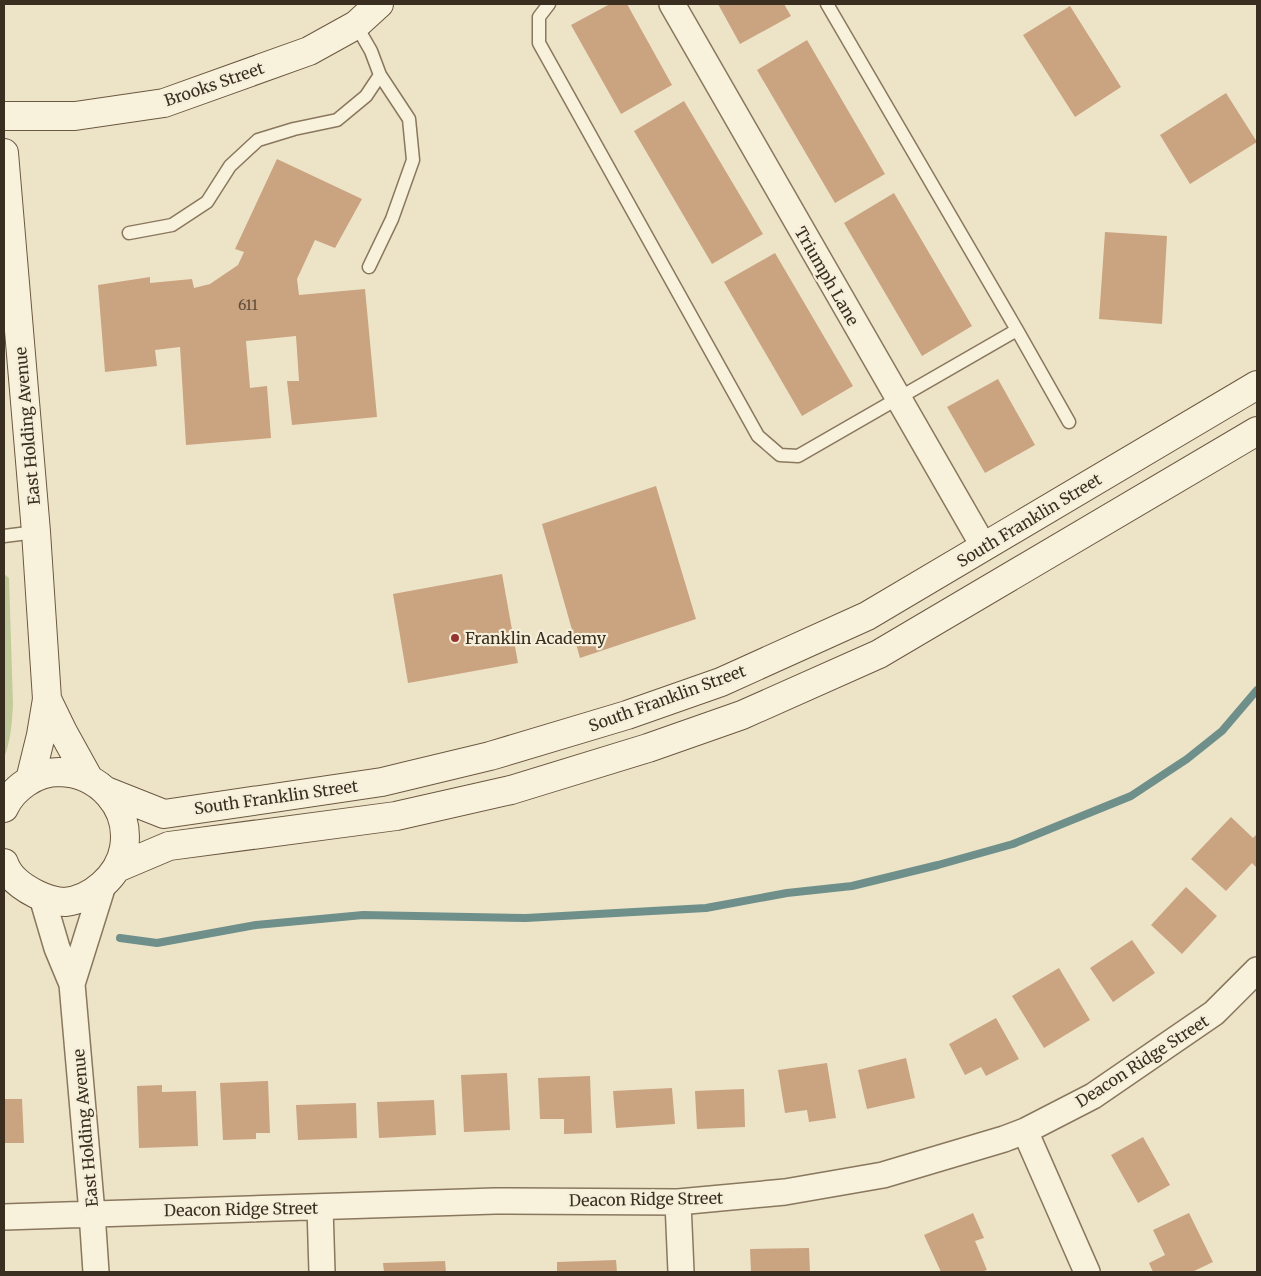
<svg xmlns="http://www.w3.org/2000/svg" width="1261" height="1276" viewBox="0 0 1261 1276" font-family="Merriweather,serif">
<style>
.green{fill:#c3cb9c}
.lines{fill:none;stroke-linecap:round;stroke-linejoin:round}
.stream{stroke:#6f908a;stroke-width:8}
.building{fill:#caa380}
.lane-casing{stroke:#89775e;stroke-width:15}
.street-casing{stroke:#89775e;stroke-width:28}
.secondary-casing{stroke:#6b5841;stroke-width:30}
.lane{stroke:#f8f1db;stroke-width:12}
.street{stroke:#f8f1db;stroke-width:25}
.secondary{stroke:#f8f1db;stroke-width:28}
.poi-dot{fill:#963530;stroke:#f5eed8;stroke-width:2}
.labels{text-anchor:middle;stroke-width:4.5;stroke-linejoin:round;paint-order:stroke}
.number-label{font-size:14px;fill:#5e4b39}
.street-label{font-size:16px;fill:#3a2e21;stroke:#f5eed8}
.poi-label{font-size:16px;fill:#3a2e21;stroke:#f5eed8;text-anchor:start}
</style>
<rect width="100%" height="100%" fill="#ede4c8"/>
<path class="green" d="M4,574L9,578L13,704C12,722 11,740 4,758Z"/>
<g class="lines">
<path class="stream" d="M120,938L157,943L256,925L363,915L526,918L706,908L787,893L852,886L938,865L1013,844L1131,796L1187,759L1222,731L1257,690"/>
</g>
<path class="building" d="M610,4H627L672,85L621,114L571,25Z
M718,4H784L791,16L740,44Z
M1070,6L1121,87L1075,117L1023,35Z
M807,40L885,174L835,203L757,70Z
M1226,93L1257,142L1190,184L1160,135Z
M684,101L763,234L712,264L634,131Z
M277,159L362,199L335,248L315,240L297,279L299,295L365,289L377,417L292,425L287,381H299L296,336L246,341L250,388L267,386L271,438L186,445L180,347L155,350L157,366L105,372L98,285L150,277V283L192,279L194,288L210,284L238,265L244,252L235,249Z
M894,193L972,326L922,356L844,223Z
M1105,232L1167,236L1162,324L1099,319Z
M775,253L853,386L802,416L724,282Z
M998,379L1035,445L985,473L947,407Z
M656,486L696,619L580,658L542,524Z
M502,574L518,663L408,683L393,594Z
M1231,817L1253,838L1257,834V868L1252,863L1226,891L1191,859Z
M1186,887L1217,916L1182,954L1151,925Z
M1132,940L1155,973L1113,1002L1090,968Z
M1059,968L1090,1020L1044,1048L1012,996Z
M996,1018L1019,1059L986,1076L981,1067L965,1075L949,1044Z
M906,1058L915,1098L867,1109L858,1070Z
M827,1063L836,1118L809,1122L807,1110L785,1113L778,1070Z
M507,1073L510,1130L464,1132L461,1075Z
M590,1076L592,1133L564,1134V1119H540L538,1078Z
M268,1081L270,1133H256V1139L223,1140L220,1083Z
M162,1085V1092L196,1091L198,1146L139,1148L137,1086Z
M672,1088L675,1124L616,1128L613,1091Z
M744,1089L745,1127L697,1129L695,1091Z
M4,1099H22L24,1143H4Z
M434,1100L436,1135L379,1138L377,1102Z
M356,1103L357,1138L298,1140L296,1105Z
M1143,1137L1170,1185L1138,1203L1111,1155Z
M973,1213L984,1238L975,1241L987,1270L981,1272H941L924,1235Z
M1189,1213L1213,1262L1192,1272H1153L1149,1263L1165,1255L1153,1230Z
M809,1248L810,1272H751L750,1249Z
M616,1260L617,1272H557V1262Z
M445,1261L446,1272H384L383,1263Z"/>
<g class="lines">
<defs>
<path id="lane" d="M549,4L539,17V43L758,436L780,455L798,456L1017,330
M827,4L1017,330L1069,422
M129,233L172,225L207,202L230,166L258,140L294,129L337,120L366,96L380,75L371,51L356,25
M369,267L392,219L413,160L409,119L380,75
M4,536L36,532"/>
<path id="street" d="M672,4L984,547
M42,897L57,948L72,984L92,1213L96,1272
M72,984L103,885
M1025,1131L1087,1272
M678,1202L681,1272
M320,1207L322,1272
M4,1217L495,1201L678,1202L785,1192L883,1175L1004,1139L1025,1131L1093,1096L1214,1013L1257,970"/>
<path id="secondary" d="M4,116H75L164,103L309,51L356,25L379,4
M4,153L36,532L47,699L41,735L30,780
M47,699L63,732L89,779
M106,791L164,814L382,782L490,756L627,715L721,682L867,616L1257,385
M4,808C13,788 36,772 59,772C99,773 131,807 124,848C119,876 92,899 65,902C56,902 44,898 36,894C22,887 9,878 4,863
M117,868L169,846L396,816L511,790L648,748L742,715L879,654L1257,431"/>
</defs>
<use href="#lane" class="lane-casing"/>
<use href="#street" class="street-casing"/>
<use href="#secondary" class="secondary-casing"/>
<use href="#lane" class="lane"/>
<use href="#street" class="street"/>
<use href="#secondary" class="secondary"/>
</g>
<circle class="poi-dot" cx="455" cy="638" r="5"/>
<g class="labels">
<g class="number-label">
<text x="248" y="310">611</text>
</g>
<g class="street-label">
<text transform="translate(214 84) rotate(-19)" y="6">Brooks Street</text>
<text transform="translate(827 276) rotate(60)" y="6">Triumph Lane</text>
<text transform="translate(27 426) rotate(-95)" y="6">East Holding Avenue</text>
<text transform="translate(1029 520) rotate(-31)" y="6">South Franklin Street</text>
<text transform="translate(667 698) rotate(-20)" y="6">South Franklin Street</text>
<text transform="translate(276 797) rotate(-8)" y="6">South Franklin Street</text>
<text transform="translate(1142 1061) rotate(-33)" y="6">Deacon Ridge Street</text>
<text transform="translate(85 1128) rotate(-95)" y="6">East Holding Avenue</text>
<text transform="translate(646 1199) rotate(-1)" y="6">Deacon Ridge Street</text>
<text transform="translate(241 1209) rotate(-1)" y="6">Deacon Ridge Street</text>
</g>
<g class="poi-label">
<text x="465" y="644">Franklin Academy</text>
</g>
</g>
<rect width="1261" height="1276" fill="none" stroke="#3a2e21" stroke-width="10"/>
</svg>
